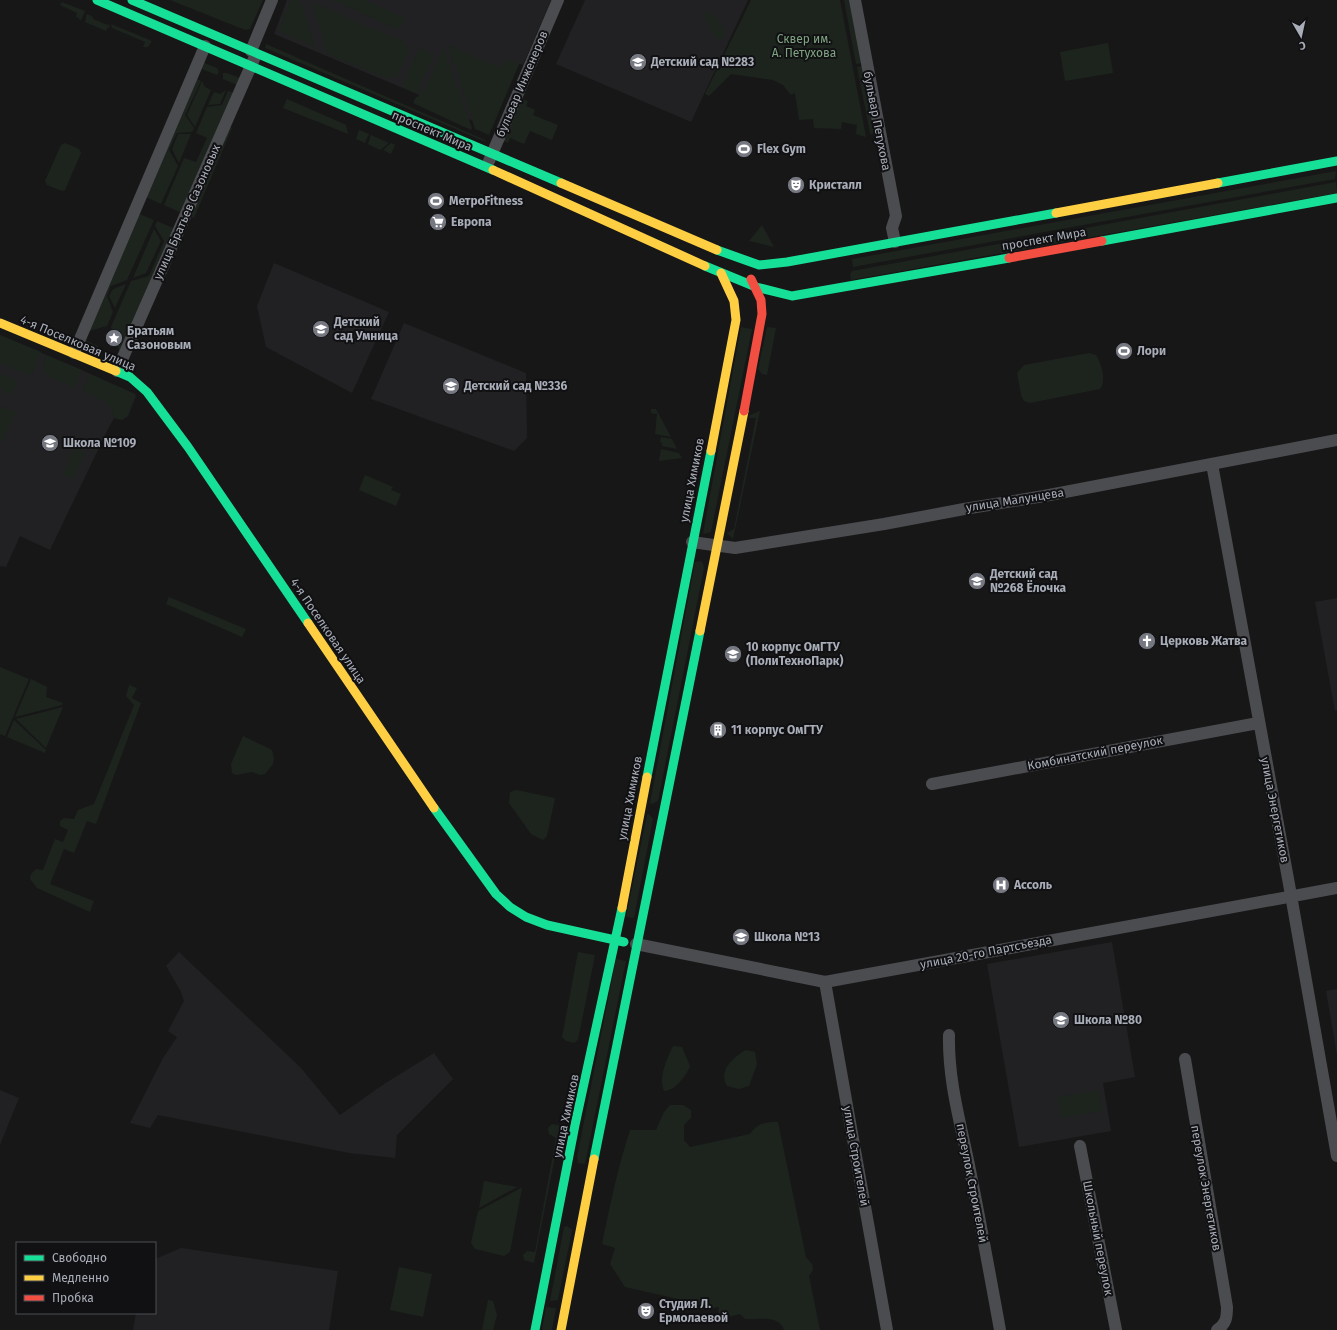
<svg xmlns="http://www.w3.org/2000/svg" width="1337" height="1330" viewBox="0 0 1337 1330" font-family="'Fira Sans',sans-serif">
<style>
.built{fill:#212123}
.green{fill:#1d241e}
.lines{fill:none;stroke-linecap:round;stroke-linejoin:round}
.street{stroke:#4b4c50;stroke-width:12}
.fast{stroke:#16e098;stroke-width:9}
.slow{stroke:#ffcf43;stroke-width:9}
.jam{stroke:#f24e42;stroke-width:9}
.labels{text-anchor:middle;stroke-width:4;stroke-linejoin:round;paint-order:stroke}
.park-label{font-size:12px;fill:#7fa381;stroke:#111113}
.poi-label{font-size:12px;font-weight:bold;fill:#a8adb8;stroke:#111113;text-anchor:start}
.street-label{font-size:12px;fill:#a8adb8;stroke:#111113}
</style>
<rect width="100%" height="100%" fill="#171717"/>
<path class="built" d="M287,0H551L523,65L519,64L493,125L488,127L430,103L429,99L274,34Z
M585,0H748L691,122L556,64Z
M274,263L389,312L352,393L266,347L257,306Z
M404,323L526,373L527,438L514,451L371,399Z
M0,335L86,372L135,394L136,396L128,416L122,420L114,418L108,429L50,550L20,536L6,567L0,566Z
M1337,598V710L1335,711L1315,602Z
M1112,942L1135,1077L1103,1083L1111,1131L1019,1147L987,964Z
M179,952L301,1068L340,1115L384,1084L434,1053L453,1079L397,1135L395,1158L349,1153L158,1115L150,1128L130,1123L163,1058L177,1037L168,1031L184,1001L181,992L166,966Z
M1337,989V1055L1326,991Z
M0,1090L19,1098L0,1145Z
M181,1248L338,1271L329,1330H133L136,1313H155V1259Z"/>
<path class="green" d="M170,0H263L250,29L245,30Z
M291,0H298L302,3L314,46L278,31Z
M333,0H365L405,18L399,30Z
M751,0H840L866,137L856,134L857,125L842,122L841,129L814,128L813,119L799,120L795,93L791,95L783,85L773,80L731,74L709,96L705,94Z
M844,0H851L863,63L856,64Z
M62,2L85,11L81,20L76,17L77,13L60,5Z
M313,2L344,17L403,41L409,50L397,77H384L327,54Z
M706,11C717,16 727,27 724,39H716C713,30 703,20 706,11Z
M87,14L93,17V19L108,25L109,24L110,28L108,27L106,31L85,22Z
M111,24L152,41L148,47H143L145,42L112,28Z
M1108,43L1113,73L1065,81L1060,52Z
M266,44L485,140L486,142L265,48Z
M448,45L499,67L508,60L519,64L489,135L475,129Z
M419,48L434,55L417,94L402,87Z
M444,50L472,128L471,130L413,103L416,97H418L420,93L423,94L441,51Z
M202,62L217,68L219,72L217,75L199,68Z
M863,66L875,131L872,135L870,133L857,67Z
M223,73H227L240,78L237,85L223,79Z
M195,78L201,81L185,115L194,128L192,132L177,133L169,150L178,166L161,204L144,196Z
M202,81L205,87L211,90L195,127L187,115Z
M226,90L220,104L208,105L214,92L220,94Z
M228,91L234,93L182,213L164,205L184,158L196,162L207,138L196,133L207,107L222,105Z
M287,99L342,123L346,125L348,134L283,108Z
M522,99L528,101L526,106L535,110L533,115L558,125L552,140L530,131L524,144L510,138L508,143L503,141Z
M228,126L232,128L194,218L189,216Z
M359,130L369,134L365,143L356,139Z
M178,134H191L179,163L172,149Z
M371,135L389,143L380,150L368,144Z
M65,143L79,149L81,153L65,190L62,191L47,185L45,181L61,145Z
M391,143L395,145L391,154L383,150Z
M1336,171L1335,179L853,267L852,259Z
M1336,182L1337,193L851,280L850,274L852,271Z
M137,213L154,220L127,280L111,286L107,296L113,312L107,326L89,331L85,340L98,346L97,348L86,343L84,339Z
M157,221L175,229L120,353L111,327L131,281L149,276L164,241L155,226Z
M762,225L774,247L749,241Z
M154,229L161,241L146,273L133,278Z
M126,284L115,308L109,296L113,289Z
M741,327L752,329L711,532L704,534L703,533Z
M767,327L776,328L767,375L762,374L758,369Z
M0,335L41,352L31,376L0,363Z
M1089,353L1096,355C1101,363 1107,380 1100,389L1030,403L1024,401L1021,395L1017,373L1024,365Z
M46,355L82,370L75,388L46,375C42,367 43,363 46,355Z
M0,373L18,381L12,395L0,390Z
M90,374L135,394L128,416L122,420L114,418C114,402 94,397 82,391Z
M0,406L16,412L3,441L0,443Z
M651,409H656L671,437L655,434L657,414L651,413Z
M760,411L733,539L727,533L734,529L756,418H749L750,415Z
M661,437L672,439L677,449L662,446V443L660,442Z
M75,447L85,452L73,479L63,475Z
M661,449L679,453L682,458L659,461Z
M365,475L393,487L391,490L401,494L396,506L359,490Z
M701,561L703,564L704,568L658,801L652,804L650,803L695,562Z
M169,597L246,629L242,637L166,604Z
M0,667L29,679L5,736L0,734Z
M31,679L47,687L46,697L63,703L62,705L15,717Z
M129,685L137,688L132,698L141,703L96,824L87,821L74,853L64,849L50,884L94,901L90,912L37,888L30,879L31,874L36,869L43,870L55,839L63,842L68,830L60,826V821L64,818L74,819L78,810L94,804L134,705L126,696Z
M63,707L46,748L16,719Z
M14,720L46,750L45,753L7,737Z
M243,736L272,750L274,759L273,764L265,774L260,775L252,772L236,775L232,773L231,764Z
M516,790L555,798L547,836L543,840L531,834L509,803L510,792Z
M649,814L653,819L634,918L626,917L647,815Z
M578,952L595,955L578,1040L574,1043L566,1041L562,1037Z
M616,959L626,961L585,1164L578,1163L577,1157Z
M673,1046L682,1047L690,1066C686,1076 675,1091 664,1091C658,1077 667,1059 673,1046Z
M746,1050L755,1052L757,1064L749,1086L739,1089L727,1086C718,1071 733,1057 746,1050Z
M1098,1090L1102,1111L1061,1118L1057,1097Z
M670,1105H683L691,1110V1118L684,1125V1140L690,1147L750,1134C758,1123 765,1122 778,1122L806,1257L812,1264L813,1270L809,1276L820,1330H784C779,1314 758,1320 745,1319L740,1314L724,1318L718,1312L719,1307L705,1310L692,1309L687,1301L625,1287L610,1264L615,1248L602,1244C610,1205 618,1167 630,1130H656L664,1112Z
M552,1124L561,1126L534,1263L524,1260L523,1255L527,1251L535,1252L556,1138L549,1134L548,1128Z
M484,1181L517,1187L479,1208Z
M521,1188H522L510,1252L504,1256L475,1249L471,1243L478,1211Z
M567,1226L572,1230L558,1300L550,1301L564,1227Z
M399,1267L432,1274L423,1317L390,1310Z
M488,1300L493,1301L497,1315L493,1330H482Z
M546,1307L556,1308L552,1330H542Z"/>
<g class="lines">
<path class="street" d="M855,0L896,216L892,228L895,242
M251,51L272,0
M489,161L558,0
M74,353L205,46
M117,371L254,59
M1212,464L1289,884L1337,1156
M692,542L735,548L884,524L964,509L1044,496L1337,440
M932,784L1258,723
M636,944L825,982L1337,888
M825,982L887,1330
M949,1035C948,1080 960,1121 969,1165C980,1220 990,1275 1000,1330
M1185,1059L1227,1307C1227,1318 1226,1324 1217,1330
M1080,1146L1116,1330"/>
<path class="fast" d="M97,0L493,170
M132,0L561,183
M1218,183L1337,161
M1102,241L1337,198
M717,250L759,265L787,262L1056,213
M705,266L756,287L792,296L1009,258
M116,371L130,377L147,392L188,447L308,623
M647,777L711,451
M434,808L496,894L510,907L526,917L547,925L624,942
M594,1159L700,631
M535,1330L575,1125L622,908"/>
<path class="slow" d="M493,170L705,266
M561,183L717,250
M1056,213L1218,183
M0,323L116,371
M711,451L736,320L734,301L721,273
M308,623L434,808
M700,631L744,411
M622,908L647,777
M561,1330L594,1159"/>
<path class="jam" d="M1009,258L1102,241
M744,411L762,314L761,300L751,279"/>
</g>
<defs>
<symbol id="school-disc" viewBox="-11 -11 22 22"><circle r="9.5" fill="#757880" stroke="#111113"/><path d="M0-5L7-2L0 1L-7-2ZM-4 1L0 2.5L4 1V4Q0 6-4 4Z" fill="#fff"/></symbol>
<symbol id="stadium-disc" viewBox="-11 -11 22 22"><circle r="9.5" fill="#757880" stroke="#111113"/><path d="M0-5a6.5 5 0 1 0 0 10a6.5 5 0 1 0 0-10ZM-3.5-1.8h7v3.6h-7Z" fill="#fff"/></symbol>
<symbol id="theatre-disc" viewBox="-11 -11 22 22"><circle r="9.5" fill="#757880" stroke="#111113"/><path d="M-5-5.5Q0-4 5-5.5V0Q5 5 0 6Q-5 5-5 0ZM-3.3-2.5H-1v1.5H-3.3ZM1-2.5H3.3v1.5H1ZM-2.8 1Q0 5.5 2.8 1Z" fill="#fff"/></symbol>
<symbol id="supermarket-disc" viewBox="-11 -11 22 22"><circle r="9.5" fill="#757880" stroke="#111113"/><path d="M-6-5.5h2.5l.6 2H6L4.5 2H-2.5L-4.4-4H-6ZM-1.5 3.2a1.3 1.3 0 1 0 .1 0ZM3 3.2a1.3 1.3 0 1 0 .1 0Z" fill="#fff"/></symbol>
<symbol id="sight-disc" viewBox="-11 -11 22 22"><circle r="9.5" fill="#757880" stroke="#111113"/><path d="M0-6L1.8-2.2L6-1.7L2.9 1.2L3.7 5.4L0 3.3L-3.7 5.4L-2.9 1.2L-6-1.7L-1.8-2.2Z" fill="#fff"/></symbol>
<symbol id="church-disc" viewBox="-11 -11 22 22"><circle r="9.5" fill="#757880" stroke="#111113"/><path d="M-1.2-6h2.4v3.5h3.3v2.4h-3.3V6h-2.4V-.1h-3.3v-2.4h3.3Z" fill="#fff"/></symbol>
<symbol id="university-disc" viewBox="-11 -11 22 22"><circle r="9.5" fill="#757880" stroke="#111113"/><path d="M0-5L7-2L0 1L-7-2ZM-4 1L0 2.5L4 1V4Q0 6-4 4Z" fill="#fff"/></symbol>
<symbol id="building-disc" viewBox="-11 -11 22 22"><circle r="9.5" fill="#757880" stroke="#111113"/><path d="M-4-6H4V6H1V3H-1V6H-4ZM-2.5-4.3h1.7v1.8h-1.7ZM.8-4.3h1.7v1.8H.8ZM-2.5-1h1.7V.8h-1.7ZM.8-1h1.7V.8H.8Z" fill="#fff"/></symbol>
<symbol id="hospital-disc" viewBox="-11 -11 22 22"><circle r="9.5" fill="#757880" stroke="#111113"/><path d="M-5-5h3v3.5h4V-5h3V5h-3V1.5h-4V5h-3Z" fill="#fff"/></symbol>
</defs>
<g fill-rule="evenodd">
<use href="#school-disc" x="628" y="52" width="20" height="20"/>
<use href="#stadium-disc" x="734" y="139" width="20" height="20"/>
<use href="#theatre-disc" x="786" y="175" width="20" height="20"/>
<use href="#stadium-disc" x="426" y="191" width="20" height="20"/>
<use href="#supermarket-disc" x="428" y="212" width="20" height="20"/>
<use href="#school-disc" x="311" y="319" width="20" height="20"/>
<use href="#sight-disc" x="104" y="328" width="20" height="20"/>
<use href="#stadium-disc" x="1114" y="341" width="20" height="20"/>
<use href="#school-disc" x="441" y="376" width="20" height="20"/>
<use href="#school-disc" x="40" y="433" width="20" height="20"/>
<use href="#school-disc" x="967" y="571" width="20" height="20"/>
<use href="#church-disc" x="1137" y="631" width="20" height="20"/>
<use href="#university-disc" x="723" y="644" width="20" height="20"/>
<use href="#building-disc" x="708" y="720" width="20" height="20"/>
<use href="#hospital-disc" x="991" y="875" width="20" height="20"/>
<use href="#school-disc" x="731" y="927" width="20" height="20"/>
<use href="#school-disc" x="1051" y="1010" width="20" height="20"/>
<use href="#theatre-disc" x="636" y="1301" width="20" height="20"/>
</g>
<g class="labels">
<g class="park-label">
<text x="804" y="43">Сквер им.<tspan x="804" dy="14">А. Петухова</tspan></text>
</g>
<g class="poi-label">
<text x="651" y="66">Детский сад №283</text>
<text x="757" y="153">Flex Gym</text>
<text x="809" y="189">Кристалл</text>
<text x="449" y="205">МетроFitness</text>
<text x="451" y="226">Европа</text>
<text x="334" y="326">Детский<tspan x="334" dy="14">сад Умница</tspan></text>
<text x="127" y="335">Братьям<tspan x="127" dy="14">Сазоновым</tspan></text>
<text x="1137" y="355">Лори</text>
<text x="464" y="390">Детский сад №336</text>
<text x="63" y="447">Школа №109</text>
<text x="990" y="578">Детский сад<tspan x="990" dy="14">№268 Ёлочка</tspan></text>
<text x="1160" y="645">Церковь Жатва</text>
<text x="746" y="651">10 корпус ОмГТУ<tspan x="746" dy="14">(ПолиТехноПарк)</tspan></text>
<text x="731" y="734">11 корпус ОмГТУ</text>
<text x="1014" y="889">Ассоль</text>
<text x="754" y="941">Школа №13</text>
<text x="1074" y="1024">Школа №80</text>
<text x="659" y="1308">Студия Л.<tspan x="659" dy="14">Ермолаевой</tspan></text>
</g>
<g class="street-label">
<text transform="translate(522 84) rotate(-67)" y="4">бульвар Инженеров</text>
<text transform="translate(877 121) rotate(79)" y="4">бульвар Петухова</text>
<text transform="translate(432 131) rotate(23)" y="4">проспект Мира</text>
<text transform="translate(187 212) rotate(-66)" y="4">улица Братьев Сазоновых</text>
<text transform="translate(1044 239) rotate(-10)" y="4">проспект Мира</text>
<text transform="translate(78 343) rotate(23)" y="4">4-я Поселковая улица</text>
<text transform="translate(692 480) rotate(-79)" y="4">улица Химиков</text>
<text transform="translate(1015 500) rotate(-9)" y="4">улица Малунцева</text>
<text transform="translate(328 631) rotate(56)" y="4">4-я Поселковая улица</text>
<text transform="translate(1095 753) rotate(-11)" y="4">Комбинатский переулок</text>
<text transform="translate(630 798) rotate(-79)" y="4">улица Химиков</text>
<text transform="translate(1275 810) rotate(79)" y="4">улица Энергетиков</text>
<text transform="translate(986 952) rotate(-11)" y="4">улица 20-го Партсъезда</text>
<text transform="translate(566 1116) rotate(-78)" y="4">улица Химиков</text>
<text transform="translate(856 1156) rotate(80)" y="4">улица Строителей</text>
<text transform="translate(972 1183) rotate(79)" y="4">переулок Строителей</text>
<text transform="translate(1206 1188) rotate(80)" y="4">переулок Энергетиков</text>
<text transform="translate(1098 1238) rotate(79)" y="4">Школьный переулок</text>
</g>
</g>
<rect x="16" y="1242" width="140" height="72" fill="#111113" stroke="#4d4f55"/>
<rect x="24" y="1255" width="20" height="6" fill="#16e098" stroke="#4d4f55"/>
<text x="52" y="1262" font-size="12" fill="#a8adb8">Свободно</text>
<rect x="24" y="1275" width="20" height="6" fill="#ffcf43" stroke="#4d4f55"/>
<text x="52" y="1282" font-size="12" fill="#a8adb8">Медленно</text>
<rect x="24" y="1295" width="20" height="6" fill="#f24e42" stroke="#4d4f55"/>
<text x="52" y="1302" font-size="12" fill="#a8adb8">Пробка</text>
<g transform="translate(1301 36) rotate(171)" stroke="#111113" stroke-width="3" paint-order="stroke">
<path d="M0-3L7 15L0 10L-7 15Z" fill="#a8adb8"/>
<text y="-6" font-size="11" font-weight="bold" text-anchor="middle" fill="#a8adb8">С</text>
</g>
</svg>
